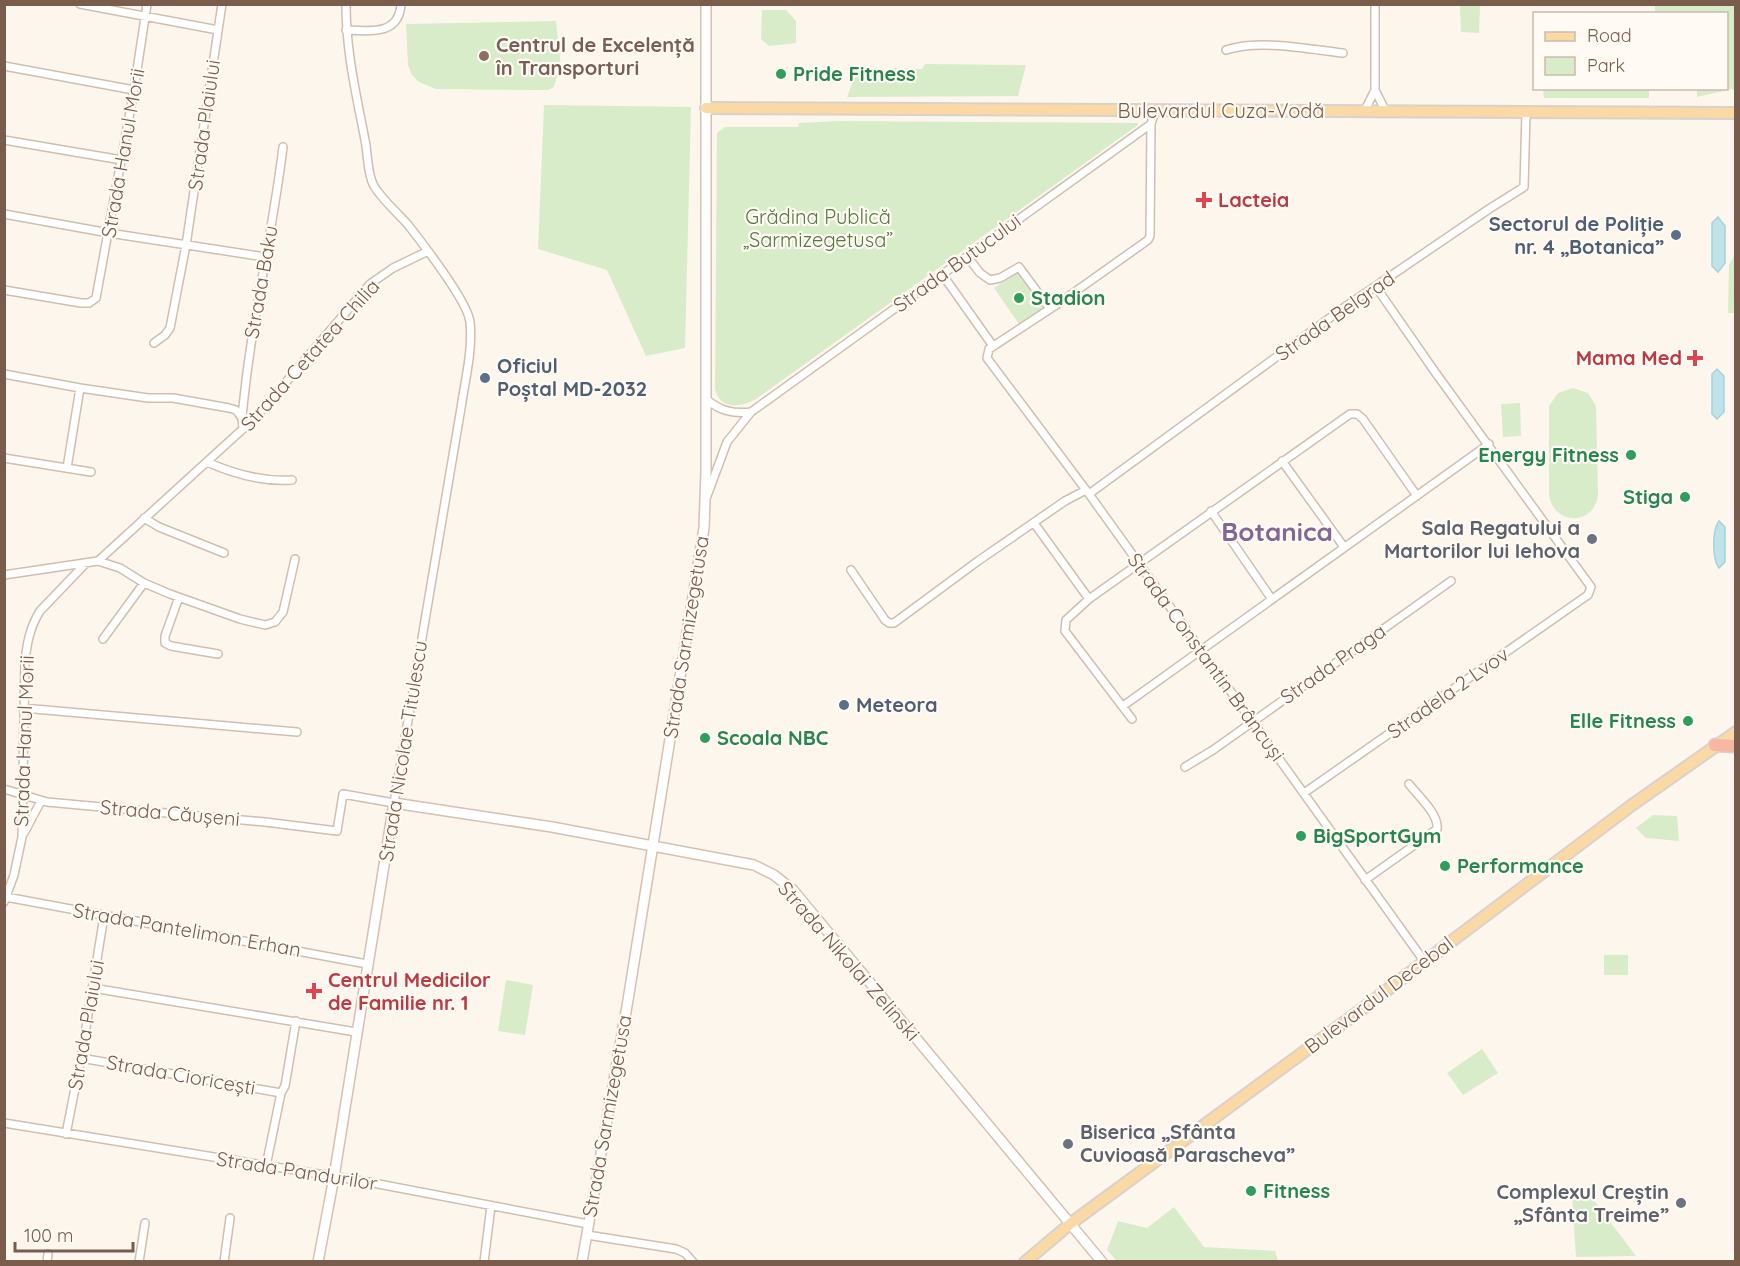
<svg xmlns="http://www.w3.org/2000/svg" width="1740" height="1266" viewBox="0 0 1740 1266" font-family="Quicksand,sans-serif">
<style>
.green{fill:#d8ecc9}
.water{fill:#bfe3e8;stroke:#a5d3da;stroke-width:1.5}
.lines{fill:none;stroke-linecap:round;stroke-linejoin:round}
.street-casing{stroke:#d1beb0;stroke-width:10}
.secondary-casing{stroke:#d6c0b0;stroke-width:12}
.primary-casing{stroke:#dad1cd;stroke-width:14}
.highway-casing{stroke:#dad1cd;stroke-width:15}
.street{stroke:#fff;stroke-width:7}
.secondary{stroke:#fff;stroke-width:9}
.primary{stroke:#fbd9a5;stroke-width:10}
.highway{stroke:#f7b7a3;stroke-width:12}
.education-dot{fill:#8d6e63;stroke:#fffaf3;stroke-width:2}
.leisure-dot{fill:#2e9e5b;stroke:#fffaf3;stroke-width:2}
.health-dot{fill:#e0444e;stroke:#fffaf3;stroke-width:2}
.service-dot{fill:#5c6f8a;stroke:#fffaf3;stroke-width:2}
.worship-dot{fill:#6b7280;stroke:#fffaf3;stroke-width:2}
.labels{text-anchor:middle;stroke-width:4.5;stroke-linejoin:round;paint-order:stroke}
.education-label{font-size:20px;font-weight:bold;fill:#785e54;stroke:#fffaf3;text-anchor:start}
.leisure-label{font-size:20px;font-weight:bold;fill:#27864d;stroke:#fffaf3;text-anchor:start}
.street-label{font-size:20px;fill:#7a5c4d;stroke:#fffaf3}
.health-label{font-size:20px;font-weight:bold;fill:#be3a42;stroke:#fffaf3;text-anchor:start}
.park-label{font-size:20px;fill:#537a41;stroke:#fffaf3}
.service-label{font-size:20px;font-weight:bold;fill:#4e5e75;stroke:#fffaf3;text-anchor:start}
.worship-label{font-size:20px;font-weight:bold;fill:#5b616d;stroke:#fffaf3;text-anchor:end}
.district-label{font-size:26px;font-weight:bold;fill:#846695;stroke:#fffaf3}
</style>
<rect width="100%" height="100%" fill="#fdf6ec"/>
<path class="green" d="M1460,5H1480L1479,33L1461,32Z
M1655,5H1735V91L1732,89L1697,97V89L1726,88V14L1655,13Z
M762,10H786L796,21V43L769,46L761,39Z
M556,21L562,76H557L554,87L548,90L436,89L419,82L412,75L408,65L406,24Z
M925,64L1026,65L1018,96L847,97L855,76L891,80L892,68L922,69Z
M1543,89H1649V98H1544Z
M544,105L691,107L685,348L646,356L607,270L538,249Z
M836,121L1138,123V125L756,399C740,408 720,410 715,389L717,133L725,127H798L799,123Z
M1735,254V313H1728L1729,265Z
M1019,272L1044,307L1019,324L994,288Z
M1573,388L1588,393L1596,406L1598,495C1594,526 1554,526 1549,495V406L1558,393Z
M1520,403L1521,436L1503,437L1501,404Z
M1653,815L1677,816L1679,841L1646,838L1636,828Z
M1604,955H1628V975H1604Z
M506,980L533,985L525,1035L498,1031Z
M1482,1049L1498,1073L1463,1095L1447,1073Z
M1572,1194L1593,1199L1636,1256L1576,1257Z
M1174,1207L1204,1247L1275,1251L1278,1261H1117L1107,1250L1118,1221L1147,1228Z"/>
<path class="water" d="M1718,217L1725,226V263L1718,272L1712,266V223Z
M1717,369L1724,376V412L1717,419L1712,414V374Z
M1719,521L1725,527V562L1719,568C1712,559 1712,530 1719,521Z"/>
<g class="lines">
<defs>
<path id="street" d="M80,4L218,30
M346,30C369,31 399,36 401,4
M1226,50C1259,39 1308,49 1343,53
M4,66L134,90
M1375,90L1386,112
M1364,112L1375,90V4
M1151,124L1150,236L1148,240L1062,301L989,349L987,358L1089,494L1424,961
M4,140L122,160
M4,214L109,233L265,257
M967,256L980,273L990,280L1000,278L1019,267L1050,309
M942,274L993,346
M4,290L81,303H89L96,298L134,90L147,4
M154,343L165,335L170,328L186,245L222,4
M4,374L80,388L148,398H173L229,408L236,410L242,418
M706,399C720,411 733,414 751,412
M243,429L242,418C250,326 272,238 283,147
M4,458L91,472
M1282,461L1344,547
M207,462C234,474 262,482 292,480
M67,468L80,388
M1089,494L1342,309L1489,209L1524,187L1526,112
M707,496L727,442L751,412L1151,124L1155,111
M1211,511L1271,598
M144,518L159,527L224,553
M1034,523L1089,599
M98,561L120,568L144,583L170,594L240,619L265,625L275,622L283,612L295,559
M851,570L885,620L889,623H894L978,561L1065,501L1086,490
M4,575L98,561L256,417L370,284L393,268L426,252
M179,597L165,636V643L171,646L218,654
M103,639L144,583
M1123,706L1489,444
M23,708L297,732
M1132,719L1065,631L1066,620L1089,599L1350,414H1357L1363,419L1417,496
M1185,767L1213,750L1451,581
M4,789L47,802L265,822L337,831L343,794L394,803L461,408C465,380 473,350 470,322C468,302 423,244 409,226C399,214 379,197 373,184C367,172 368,154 365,140C356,93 346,52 346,4
M1304,793L1585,597L1588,595L1591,587L1435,372L1376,287
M24,833L41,801
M1365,880L1437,829C1439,814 1418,796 1409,784
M6,897L367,964
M4,902L14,875L22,837L25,661C27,643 30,627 40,611L86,563
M93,988L356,1032
M81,1058L281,1093
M4,1123L368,1182L588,1224
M66,1134L81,1058L104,916
M266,1166L281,1093L285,1086L296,1021
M587,1235L676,1249L685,1253L693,1262
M47,1262L48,1254
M139,1262L145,1223
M224,1262L230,1218
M484,1262L491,1206"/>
<path id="secondary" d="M318,1262L334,1177L394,803L552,827L754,865L774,875L793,890L1102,1262
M582,1262L628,1000L704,528L706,472V4"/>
<path id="primary" d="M706,108L1736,113
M1025,1262L1070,1224L1358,1012L1632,805L1736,732"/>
<path id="highway" d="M1715,745L1736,746"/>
</defs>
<use href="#street" class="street-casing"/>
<use href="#secondary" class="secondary-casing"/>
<use href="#primary" class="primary-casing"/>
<use href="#highway" class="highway-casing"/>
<use href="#street" class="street"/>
<use href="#secondary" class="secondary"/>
<use href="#primary" class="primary"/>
<use href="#highway" class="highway"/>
</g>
<circle class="education-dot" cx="484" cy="56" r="6"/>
<g class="leisure-dot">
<circle cx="781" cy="74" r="6"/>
<circle cx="1019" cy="298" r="6"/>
<circle cx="1631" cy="455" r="6"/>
<circle cx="1685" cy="497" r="6"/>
<circle cx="1688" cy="721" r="6"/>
<circle cx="705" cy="738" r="6"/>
<circle cx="1301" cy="836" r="6"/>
<circle cx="1445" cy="866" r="6"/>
<circle cx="1251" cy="1191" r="6"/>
</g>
<g class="health-dot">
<path d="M1201 191h6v6h6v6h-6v6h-6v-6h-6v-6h6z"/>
<path d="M1692 349h6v6h6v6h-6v6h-6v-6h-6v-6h6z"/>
<path d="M311 982h6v6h6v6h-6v6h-6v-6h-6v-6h6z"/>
</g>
<g class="service-dot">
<circle cx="1676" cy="235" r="6"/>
<circle cx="485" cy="378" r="6"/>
<circle cx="844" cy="705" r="6"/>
</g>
<g class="worship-dot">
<circle cx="1592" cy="539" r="6"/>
<circle cx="1068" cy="1144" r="6"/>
<circle cx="1681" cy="1203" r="6"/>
</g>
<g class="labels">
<g class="education-label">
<text x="496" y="52">Centrul de Excelență<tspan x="496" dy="23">în Transporturi</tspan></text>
</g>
<g class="leisure-label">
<text x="793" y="81">Pride Fitness</text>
<text x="1031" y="305">Stadion</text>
<text x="1619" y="462" text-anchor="end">Energy Fitness</text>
<text x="1673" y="504" text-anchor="end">Stiga</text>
<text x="1676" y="728" text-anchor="end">Elle Fitness</text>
<text x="717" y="745">Scoala NBC</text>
<text x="1313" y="843">BigSportGym</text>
<text x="1457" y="873">Performance</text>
<text x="1263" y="1198">Fitness</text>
</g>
<g class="street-label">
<text x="1221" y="118">Bulevardul Cuza-Vodă</text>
<text transform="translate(204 125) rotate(-82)" y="7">Strada Plaiului</text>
<text transform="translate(123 153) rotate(-80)" y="7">Strada Hanul Morii</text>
<text transform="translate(957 263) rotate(-36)" y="7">Strada Butucului</text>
<text transform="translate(261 282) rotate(-80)" y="7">Strada Baku</text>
<text transform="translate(1335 316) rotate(-35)" y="7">Strada Belgrad</text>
<text transform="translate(310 355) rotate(-48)" y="7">Strada Cetatea Chilia</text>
<text transform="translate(686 637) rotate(-81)" y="7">Strada Sarmizegetusa</text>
<text transform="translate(1206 657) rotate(54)" y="7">Strada Constantin Brâncuși</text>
<text transform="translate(1333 664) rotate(-35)" y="7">Strada Praga</text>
<text transform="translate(1448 693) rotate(-35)" y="7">Stradela 2 Lvov</text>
<text transform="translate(24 741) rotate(-88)" y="7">Strada Hanul Morii</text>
<text transform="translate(403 751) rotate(-81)" y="7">Strada Nicolae Titulescu</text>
<text transform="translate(170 813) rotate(5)" y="7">Strada Căușeni</text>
<text transform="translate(187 930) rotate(10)" y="7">Strada Pantelimon Erhan</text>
<text transform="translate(849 961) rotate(49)" y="7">Strada Nikolai Zelinski</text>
<text transform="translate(1379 995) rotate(-37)" y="7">Bulevardul Decebal</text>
<text transform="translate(86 1025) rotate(-80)" y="7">Strada Plaiului</text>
<text transform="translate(181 1075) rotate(10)" y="7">Strada Cioricești</text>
<text transform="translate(607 1116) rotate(-80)" y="7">Strada Sarmizegetusa</text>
<text transform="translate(297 1171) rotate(9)" y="7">Strada Pandurilor</text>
</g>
<g class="health-label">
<text x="1218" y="207">Lacteia</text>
<text x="1682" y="365" text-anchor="end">Mama Med</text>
<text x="328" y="987">Centrul Medicilor<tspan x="328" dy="23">de Familie nr. 1</tspan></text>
</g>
<g class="park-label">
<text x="818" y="224">Grădina Publică<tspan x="818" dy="23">„Sarmizegetusa”</tspan></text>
</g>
<g class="service-label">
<text x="1664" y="231" text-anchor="end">Sectorul de Poliție<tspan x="1664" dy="23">nr. 4 „Botanica”</tspan></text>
<text x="497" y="373">Oficiul<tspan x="497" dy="23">Poștal MD-2032</tspan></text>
<text x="856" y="712">Meteora</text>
</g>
<g class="worship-label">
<text x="1580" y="535">Sala Regatului a<tspan x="1580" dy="23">Martorilor lui Iehova</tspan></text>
<text x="1080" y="1139" text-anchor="start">Biserica „Sfânta<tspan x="1080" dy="23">Cuvioasă Parascheva”</tspan></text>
<text x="1669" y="1199">Complexul Creștin<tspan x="1669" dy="23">„Sfânta Treime”</tspan></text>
</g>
<g class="district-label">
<text x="1277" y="541">Botanica</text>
</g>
</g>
<rect width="1740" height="1266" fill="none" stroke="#7a5c4d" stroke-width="12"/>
<rect x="1533" y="12" width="195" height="78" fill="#fffaf3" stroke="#cabbb1" stroke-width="1.5"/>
<rect x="1545" y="32" width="30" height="9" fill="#fbd9a5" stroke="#cabbb1" stroke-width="1.5"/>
<text x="1587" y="42" font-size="18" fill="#7a5c4d">Road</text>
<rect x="1545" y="57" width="30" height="18" fill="#d8ecc9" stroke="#cabbb1" stroke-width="1.5"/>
<text x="1587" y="72" font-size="18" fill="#7a5c4d">Park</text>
<path d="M15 1242v9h118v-9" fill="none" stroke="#7a5c4d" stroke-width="3"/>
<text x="24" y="1242" font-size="18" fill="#7a5c4d" stroke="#fffaf3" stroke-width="4.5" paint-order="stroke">100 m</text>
</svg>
